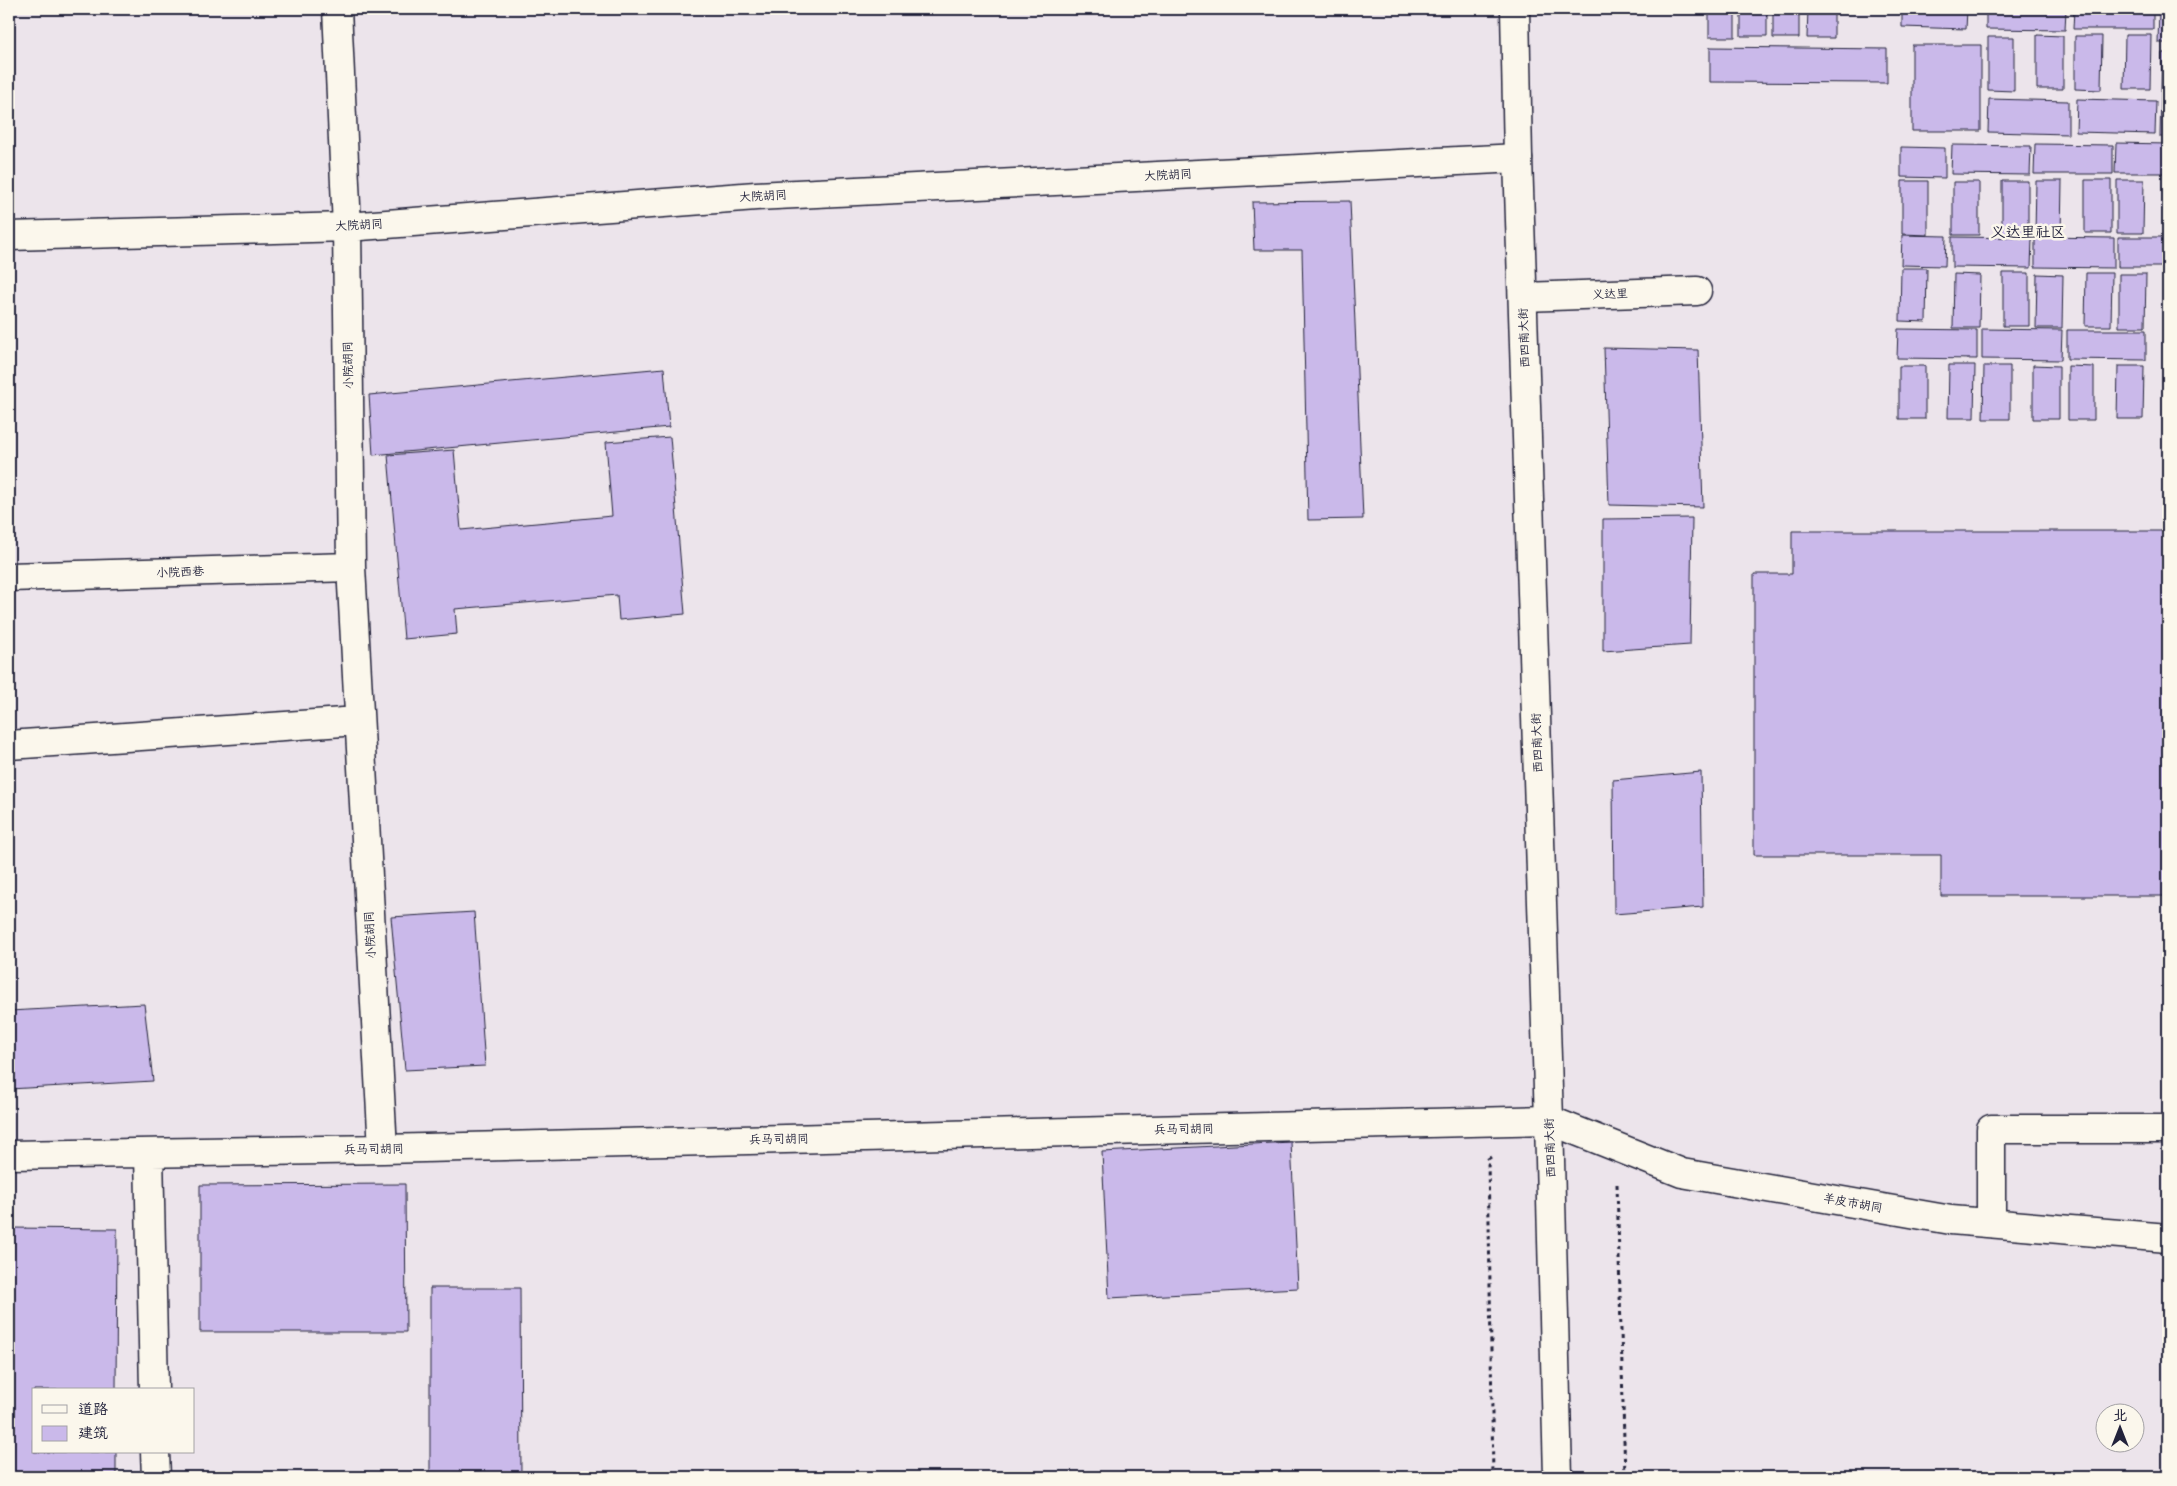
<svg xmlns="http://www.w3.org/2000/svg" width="2177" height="1486" viewBox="0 0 2177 1486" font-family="Kalam,'LXGW WenKai TC',sans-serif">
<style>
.building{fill:#cab9ea;stroke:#22223b}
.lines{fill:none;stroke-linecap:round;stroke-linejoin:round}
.minor-casing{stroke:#22223b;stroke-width:31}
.major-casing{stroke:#22223b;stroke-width:31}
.path{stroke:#22223b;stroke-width:3;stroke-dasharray:4 4;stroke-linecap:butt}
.minor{stroke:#fbf7ec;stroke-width:28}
.major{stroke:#fbf7ec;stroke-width:28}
.labels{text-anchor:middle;stroke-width:5;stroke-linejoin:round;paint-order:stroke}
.street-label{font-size:12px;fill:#22223b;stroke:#fbf7ec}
.quarter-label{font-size:15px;fill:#22223b;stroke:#fbf7ec}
</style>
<rect width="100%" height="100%" fill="#ece4eb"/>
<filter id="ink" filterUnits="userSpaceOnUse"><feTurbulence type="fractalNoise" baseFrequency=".02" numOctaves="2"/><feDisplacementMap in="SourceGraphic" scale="10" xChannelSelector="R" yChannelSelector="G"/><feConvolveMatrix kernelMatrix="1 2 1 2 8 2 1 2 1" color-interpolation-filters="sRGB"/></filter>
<g filter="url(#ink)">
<path class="building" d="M1709,9H1735V37H1709Z
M1741,9H1767V36H1741Z
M1773,9H1799V38H1773Z
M1808,9H1834V38H1807Z
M1902,9H1967L1966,29L1902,27Z
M1986,9H2066L2065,30L1986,29Z
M2074,9H2153V29H2073Z
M2159,9H2168V43H2158Z
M2037,35L2063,36V89H2037Z
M2125,35H2151L2150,89H2124Z
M2075,36H2102L2101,90L2075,89Z
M1988,37H2014V91L1988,90Z
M1912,45H1981V131H1912Z
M1710,47L1887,49V83L1710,82Z
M2162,53H2168V137H2160Z
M1989,99L2068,101V134L1988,132Z
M2077,99L2156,101L2155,134L2076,132Z
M2116,143L2168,144V173H2115Z
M2035,144L2113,145V174H2034Z
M1952,145L2031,146L2030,175L1951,174Z
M1901,147L1945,148V178L1901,177Z
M2167,179H2168V233H2166Z
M2085,180H2111V233H2085Z
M2117,180H2144L2143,233H2117Z
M1902,181H1928V235L1902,234Z
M2002,181H2028V234H2002Z
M2036,181H2062L2061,235L2035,234Z
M1953,182H1979V235H1953Z
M1350,201L1363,519L1308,520L1302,250H1254L1252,202Z
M1902,235L1946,236L1945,266L1901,265Z
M1952,237L2032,238L2031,268L1952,267Z
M2035,237L2114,238V268L2035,267Z
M2118,237H2168V267H2118Z
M1901,268H1927L1926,322L1900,321Z
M2003,273H2029V326H2003Z
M2086,273H2112L2111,326H2085Z
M1954,274L1980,275L1979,328H1953Z
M2037,274L2063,275L2062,328H2036Z
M2119,274H2146L2145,327H2119Z
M1898,329L1977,330V359L1897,358Z
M1982,329L2062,330L2061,360L1982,359Z
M2067,330H2146V360L2067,359Z
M1604,348L1698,350L1703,507L1609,505Z
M1949,365H1975L1974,418H1948Z
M2033,365L2059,366V419H2033Z
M1899,366H1925V419H1899Z
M1984,366H2010V419H1983Z
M2068,366L2094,367V420H2068Z
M2118,366H2144L2143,419H2117Z
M664,368L669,427L373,455L369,395Z
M670,437L685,614L619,620L617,595L455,609L457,634L404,639L388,455L454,450L461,530L612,516L606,442Z
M1692,518L1690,645L1603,651V519Z
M1792,531H2168V896H1941V855H1754V574H1792Z
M1701,772L1703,907L1614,914L1613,780Z
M474,912L485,1066L405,1070L391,917Z
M144,1004L153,1081L9,1089V1011Z
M1291,1142L1298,1288L1109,1298L1102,1152Z
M405,1184L406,1332H200V1185Z
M9,1228L117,1229L116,1390H34V1452H116V1477H9Z
M430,1288H520L521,1477H241V1475L430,1474Z"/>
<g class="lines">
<defs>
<path id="minor" d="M337,9L347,227L351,567L383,1149
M9,236L347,227L756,196L1518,158
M1523,297L1697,291
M9,577L351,567
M9,745L358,721
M149,1153L154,1390
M9,1155L383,1149L1549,1120L1682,1173L1951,1220L2168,1238
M1991,1223V1129H2168
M155,1452L156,1477"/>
<path id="major" d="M1515,9L1518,158L1549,1120L1558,1477"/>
</defs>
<use href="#minor" class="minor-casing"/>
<use href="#major" class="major-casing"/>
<path class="path" d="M1491,1157L1488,1159L1493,1477
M1617,1184L1625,1477"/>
<use href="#minor" class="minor"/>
<use href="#major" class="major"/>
</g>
</g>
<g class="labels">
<g class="street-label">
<text transform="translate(1168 175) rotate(-3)" y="4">大院胡同</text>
<text transform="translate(763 196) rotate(-3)" y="4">大院胡同</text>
<text transform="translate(359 225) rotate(-3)" y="4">大院胡同</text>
<text transform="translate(1610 294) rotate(-2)" y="4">义达里</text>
<text transform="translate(1524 338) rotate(-92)" y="4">西四南大街</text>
<text transform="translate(348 365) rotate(-91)" y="4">小院胡同</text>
<text transform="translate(180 572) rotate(-2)" y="4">小院西巷</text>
<text transform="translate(1537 743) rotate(-92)" y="4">西四南大街</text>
<text transform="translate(370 935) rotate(-93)" y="4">小院胡同</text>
<text transform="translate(1184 1129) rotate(-1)" y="4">兵马司胡同</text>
<text transform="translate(779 1139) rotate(-1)" y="4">兵马司胡同</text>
<text transform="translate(1550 1148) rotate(-92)" y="4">西四南大街</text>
<text transform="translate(374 1149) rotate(-1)" y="4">兵马司胡同</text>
<text transform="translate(1853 1203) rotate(10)" y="4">羊皮市胡同</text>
</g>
<g class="quarter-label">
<text x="2028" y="237">义达里社区</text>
</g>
</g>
<rect width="2177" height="1486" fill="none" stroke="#fbf7ec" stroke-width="30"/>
<rect x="15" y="15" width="2147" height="1456" fill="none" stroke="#22223b" stroke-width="2" filter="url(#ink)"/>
<rect x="32" y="1388" width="162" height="65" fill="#fbf7ec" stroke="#a4a2a5"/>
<rect x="42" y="1405" width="25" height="8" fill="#fbf7ec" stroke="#a4a2a5"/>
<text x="78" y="1414" font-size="15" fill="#22223b">道路</text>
<rect x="42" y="1426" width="25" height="15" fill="#cab9ea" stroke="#a4a2a5"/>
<text x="78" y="1438" font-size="15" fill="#22223b">建筑</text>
<g transform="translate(2120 1428)"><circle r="24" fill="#fbf7ec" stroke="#a4a2a5"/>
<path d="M0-4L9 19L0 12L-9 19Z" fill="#22223b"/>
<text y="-8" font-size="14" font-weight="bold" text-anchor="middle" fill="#22223b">北</text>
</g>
</svg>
